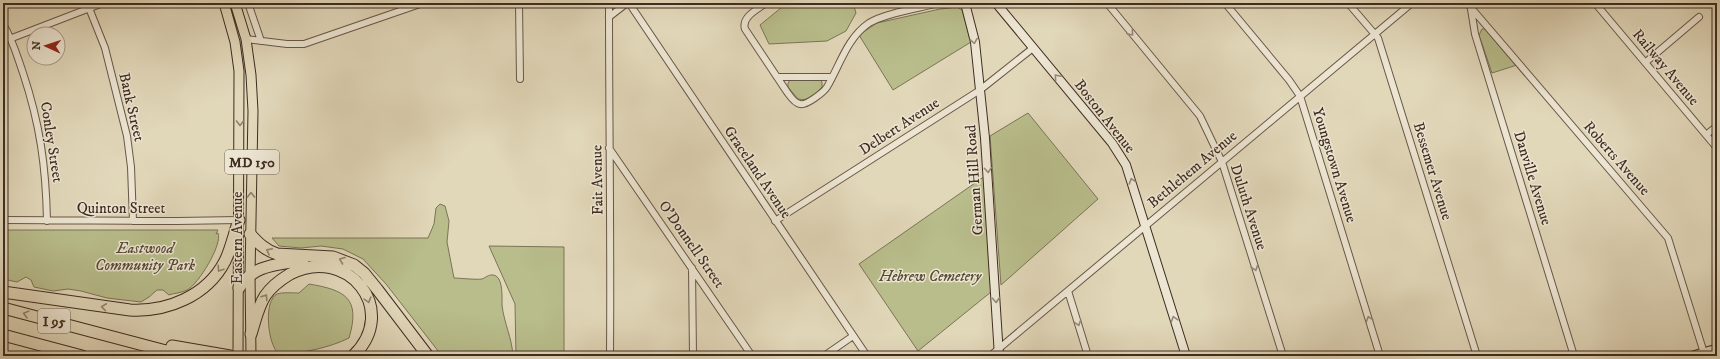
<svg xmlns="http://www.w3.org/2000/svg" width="1720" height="359" viewBox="0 0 1720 359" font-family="'IM FELL DW Pica',serif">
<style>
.green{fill:#b8bd8b;stroke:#7c7456}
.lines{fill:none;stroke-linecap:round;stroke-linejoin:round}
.street-casing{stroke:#685747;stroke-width:8}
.secondary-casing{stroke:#3f2c21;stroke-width:10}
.primary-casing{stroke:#3f2c21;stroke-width:11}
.highway-casing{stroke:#3f2c21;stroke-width:13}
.street{stroke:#ece5d2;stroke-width:6}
.secondary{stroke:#ece5d2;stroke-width:8}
.primary{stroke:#e1d7b9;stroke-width:9}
.highway{stroke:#e1d7b9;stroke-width:11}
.oneway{stroke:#96887a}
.oneway2{stroke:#90826d}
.labels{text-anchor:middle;stroke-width:3;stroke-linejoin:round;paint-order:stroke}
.shield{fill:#ece5d2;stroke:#736456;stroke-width:1}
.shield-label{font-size:14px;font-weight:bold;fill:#3f2c21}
.street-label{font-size:15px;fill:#3f2c21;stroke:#ece5d2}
.park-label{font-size:15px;font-style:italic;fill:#574936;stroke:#ece5d2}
</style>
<rect width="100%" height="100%" fill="#e1d7b9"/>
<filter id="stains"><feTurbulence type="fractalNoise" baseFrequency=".005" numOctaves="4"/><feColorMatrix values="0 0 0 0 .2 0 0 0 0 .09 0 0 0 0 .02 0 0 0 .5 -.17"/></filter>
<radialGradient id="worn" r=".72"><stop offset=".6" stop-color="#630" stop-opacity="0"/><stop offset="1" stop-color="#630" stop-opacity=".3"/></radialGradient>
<path class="green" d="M787,3H853L856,13L846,31L827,41L769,44L760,25Z
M957,7L962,10L971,42L893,90L859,35L877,23L940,9Z
M1482,29H1487L1517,65L1492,73L1479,35Z
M819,79L822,82V87C815,94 808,102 798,99L788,87V83L790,80Z
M1028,113L1098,199L1001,285L990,136Z
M985,176L991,292L918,351L859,264Z
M440,204L445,206L449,221L447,242L454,278C460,278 476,280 482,279C487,277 490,273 496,276C503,280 502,298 502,305C504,323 512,338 513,356H442L386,284L363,259L343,249L321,246L301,248L279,246L272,238H428L434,224L436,208Z
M3,230H218L216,234L218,233C223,244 198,285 187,290C182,293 174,293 169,295L163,290H157L149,297L141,302L107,298L81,291L68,289L53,291L34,287L31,280L26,277L17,282L3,279Z
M489,246L564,247V356H516L515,304Z
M309,284C345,290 361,298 349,338C329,348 305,352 283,355C279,353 275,351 274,347C268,336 264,301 277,294C282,292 293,293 299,293Z"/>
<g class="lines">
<defs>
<path id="street" d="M87,3L105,48L127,136L131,167L133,221
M248,3L261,41
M519,3L520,79
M609,3C609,121 611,238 610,356
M629,3L867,356
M766,3C758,9 741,17 745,29L787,92C790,96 794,103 800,104C806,106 824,92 827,87C840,65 847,38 869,23C885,13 920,8 939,3
M1107,3L1200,116L1222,162L1283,356
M1225,3L1289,80L1300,96L1380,356
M1348,3L1378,38L1477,356
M1467,3L1668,238L1704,353
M1595,3L1717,148
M1471,9L1475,34L1574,356
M609,17L627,3
M3,24C13,40 17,56 23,73C40,124 46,167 47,221
M12,38L103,3
M246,39L287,44H304L423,3
M1646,62L1699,17
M777,77H832
M1706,135L1717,126
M609,148L752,356
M3,220L177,221L239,220
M775,221L980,90L1033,48
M692,268L693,356
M1068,291L1088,356
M824,356L853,336
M990,356L1412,3"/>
<path id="secondary" d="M965,3L975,42L985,138L999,356
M996,3L1112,143L1126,165L1186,356"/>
<path id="primary" d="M224,3L235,42L239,71L238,356
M235,3L246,39L251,75L253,111L250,274L251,356
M1693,356L1717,349"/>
<path id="highway" d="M250,234C258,243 265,250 277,254L333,257L354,265L364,273L377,289L428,356
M239,288C253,264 278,265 303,260
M3,292L130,310C167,312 207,296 225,261C231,249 234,234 239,220
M3,308L185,356
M251,334C255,321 258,307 265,296C271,287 280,280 290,274C347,244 401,310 353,356
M3,335L82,356
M172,346L230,356"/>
</defs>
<use href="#street" class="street-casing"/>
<use href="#secondary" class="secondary-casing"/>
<use href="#primary" class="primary-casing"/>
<use href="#highway" class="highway-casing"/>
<use href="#street" class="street"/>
<use href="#secondary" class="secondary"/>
<use href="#primary" class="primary"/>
<use href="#highway" class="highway"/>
</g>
<defs><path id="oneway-chevron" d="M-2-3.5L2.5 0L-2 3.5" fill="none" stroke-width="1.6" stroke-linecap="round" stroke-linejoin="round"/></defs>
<g class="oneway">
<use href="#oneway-chevron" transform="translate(1131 33) rotate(50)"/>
<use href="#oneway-chevron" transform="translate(974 41) rotate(81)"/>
<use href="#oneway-chevron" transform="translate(1057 77) rotate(-130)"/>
<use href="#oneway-chevron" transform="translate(988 170) rotate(86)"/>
<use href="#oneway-chevron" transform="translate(1132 181) rotate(-107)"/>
<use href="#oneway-chevron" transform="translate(1255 268) rotate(72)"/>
<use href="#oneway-chevron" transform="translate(996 300) rotate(87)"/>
<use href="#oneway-chevron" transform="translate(1174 319) rotate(-107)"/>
<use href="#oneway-chevron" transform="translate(1369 319) rotate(-107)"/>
<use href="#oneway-chevron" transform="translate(1078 323) rotate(73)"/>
</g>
<g class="oneway2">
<use href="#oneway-chevron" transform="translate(240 123) rotate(90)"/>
<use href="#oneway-chevron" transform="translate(251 195) rotate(-89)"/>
<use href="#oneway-chevron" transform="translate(269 251) rotate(-153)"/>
<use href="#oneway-chevron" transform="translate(342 260) rotate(-159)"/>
<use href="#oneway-chevron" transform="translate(220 269) rotate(124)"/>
<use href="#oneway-chevron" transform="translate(265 297) rotate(-57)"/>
<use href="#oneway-chevron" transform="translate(368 300) rotate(74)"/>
<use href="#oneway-chevron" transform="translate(104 307) rotate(-172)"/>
<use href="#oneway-chevron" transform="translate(26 314) rotate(-165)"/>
</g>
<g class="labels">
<g class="shield">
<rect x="225" y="150" width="54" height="24" rx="3"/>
<rect x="38" y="309" width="32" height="24" rx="3"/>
</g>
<g class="shield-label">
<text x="252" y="167">MD 150</text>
<text x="54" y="326">I 95</text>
</g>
<g class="street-label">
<text transform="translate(1666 67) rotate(50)" y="5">Railway Avenue</text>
<text transform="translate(132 107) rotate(77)" y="5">Bank Street</text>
<text transform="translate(1105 116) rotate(52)" y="5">Boston Avenue</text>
<text transform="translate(899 126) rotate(-33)" y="5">Delbert Avenue</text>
<text transform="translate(52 142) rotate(81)" y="5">Conley Street</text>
<text transform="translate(1617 158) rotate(49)" y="5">Roberts Avenue</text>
<text transform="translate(1335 165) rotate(73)" y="5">Youngstown Avenue</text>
<text transform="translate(1192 169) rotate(-40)" y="5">Bethlehem Avenue</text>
<text transform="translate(1433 171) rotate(73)" y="5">Bessemer Avenue</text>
<text transform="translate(758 172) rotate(56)" y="5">Graceland Avenue</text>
<text transform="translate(1533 178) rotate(73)" y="5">Danville Avenue</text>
<text transform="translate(597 180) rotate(-91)" y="5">Fait Avenue</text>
<text transform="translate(974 180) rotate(-94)" y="5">German Hill Road</text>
<text transform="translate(1249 207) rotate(72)" y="5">Duluth Avenue</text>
<text x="121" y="213">Quinton Street</text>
<text transform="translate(237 238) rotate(-90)" y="5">Eastern Avenue</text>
<text transform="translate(692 244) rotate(55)" y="5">O'Donnell Street</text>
</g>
<g class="park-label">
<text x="145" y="253">Eastwood<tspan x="145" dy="17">Community Park</tspan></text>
<text x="930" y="281">Hebrew Cemetery</text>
</g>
</g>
<rect width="1720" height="359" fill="none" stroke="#e1d7b9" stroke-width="16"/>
<rect x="4" y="4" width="1712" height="351" fill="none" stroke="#3f2c21" stroke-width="2"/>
<rect x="8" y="8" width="1704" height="343" fill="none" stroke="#3f2c21"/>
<g transform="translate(46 46) rotate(273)"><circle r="19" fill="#ece5d2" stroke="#a79b8b"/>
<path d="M0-3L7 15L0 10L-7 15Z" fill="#8f2418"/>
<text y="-6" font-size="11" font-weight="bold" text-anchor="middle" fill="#3f2c21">N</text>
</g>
<rect width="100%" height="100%" filter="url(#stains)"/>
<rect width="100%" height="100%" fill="url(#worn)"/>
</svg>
